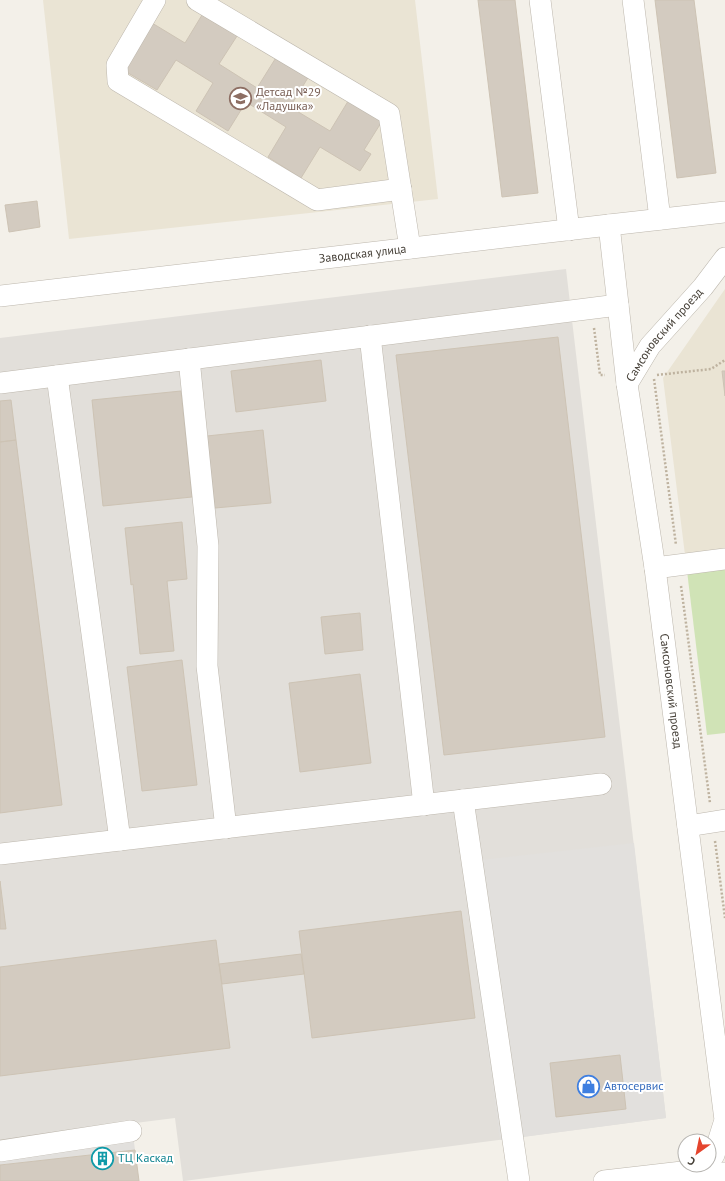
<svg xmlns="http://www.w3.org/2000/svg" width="725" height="1181" viewBox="0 0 725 1181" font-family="'PT Sans',sans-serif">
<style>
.industrial{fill:#e2dfda}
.education{fill:#eae4d4}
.green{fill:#d0e3b6}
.parking{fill:#e2e0dd}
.building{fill:#d3cbc0;stroke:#cdc3b4}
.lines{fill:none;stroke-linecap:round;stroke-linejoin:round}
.minor-casing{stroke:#bdb7ad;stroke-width:22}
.path{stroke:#beb29f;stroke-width:2.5;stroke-dasharray:2 2;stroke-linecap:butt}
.minor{stroke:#fff;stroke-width:21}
.labels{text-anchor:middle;stroke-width:4;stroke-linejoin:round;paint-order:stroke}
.education-label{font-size:12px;fill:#785e54;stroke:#fff;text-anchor:start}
.street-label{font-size:12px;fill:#464038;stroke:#fff}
.shop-label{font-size:12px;fill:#366cbe;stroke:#fff;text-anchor:start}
.culture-label{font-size:12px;fill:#0d838f;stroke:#fff;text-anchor:start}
</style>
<rect width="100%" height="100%" fill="#f3f0e9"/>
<path class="industrial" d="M566,269L666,1118L184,1181H183L175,1118L0,1140V338Z"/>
<path class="education" d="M43,0H415L438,199L69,239Z
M725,289V567L687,571L663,378Z"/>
<path class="green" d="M725,567V733L707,735L687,571Z"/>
<path class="parking" d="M634,843L666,1118L500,1140L462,862Z
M132,1127L135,1150L0,1165V1143Z"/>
<path class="building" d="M478,0H515L538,193L502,197Z
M655,0H694L716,173L677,178Z
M202,15L237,36L219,64L257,88L277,56L309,76L290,107L330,131L350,98L384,118L364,150L371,154L360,171L320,147L301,178L268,157L286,127L246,102L228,131L196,111L213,83L176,60L157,90L123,70L152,23L185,43Z
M37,201L40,227L9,232L5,205Z
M558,337L605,737L444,755L396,355Z
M321,360L326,401L236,412L231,371Z
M722,371H725V396Z
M181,391L192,497L103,506L92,400Z
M11,400L16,440L0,442V401Z
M263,430L271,503L215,508L207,436Z
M16,440L62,805L0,813V442Z
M182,522L187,579L167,581L174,651L140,654L133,584L131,585L125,528Z
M360,613L363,650L325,654L321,617Z
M182,660L197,785L142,791L127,667Z
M360,674L371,763L300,772L289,683Z
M0,881L6,929H0Z
M461,911L475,1018L312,1038L299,931Z
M216,940L230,1048L0,1076V967Z
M301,954L304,974L222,984L219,964Z
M620,1055L626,1109L556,1117L550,1063Z
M135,1150L139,1181H0V1165Z"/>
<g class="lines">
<defs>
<g id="minor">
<path d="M155,0L117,65L118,81L317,200L401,189"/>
<path d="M197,0L389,114L410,248"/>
<path d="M540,0L569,230"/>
<path d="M633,0L660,219"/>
<path d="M609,225L627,384"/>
<path id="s1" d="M0,296L609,225L725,212"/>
<path d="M370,336L424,805"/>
<path d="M189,359L208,546L207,666L226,828"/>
<path d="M57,376L120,840"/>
<path d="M0,383L618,305"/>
<path d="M655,568L725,559"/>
<path d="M463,800L519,1181"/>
<path d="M688,826L725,820"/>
<path d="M0,854L601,784"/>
<path d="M0,1151L131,1131"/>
<path id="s2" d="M709,1158L714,1155L725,1120L655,568L627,384L650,346L703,287L725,258"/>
<path d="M691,1171L720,1173H725"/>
<path d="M604,1181L691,1171L699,1165"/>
</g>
</defs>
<use href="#minor" class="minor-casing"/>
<path class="path" d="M594,328L600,375H605
M657,375L711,369L725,360
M654,379L676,545
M681,586L710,803
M715,841L725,918"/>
<use href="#minor" class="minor"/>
</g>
<defs>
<symbol id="school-ring" viewBox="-11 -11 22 22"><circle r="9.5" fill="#fff" stroke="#8d6e63" stroke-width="1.5"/><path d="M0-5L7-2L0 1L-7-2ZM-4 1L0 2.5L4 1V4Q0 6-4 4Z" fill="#8d6e63"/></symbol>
<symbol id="shop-ring" viewBox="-11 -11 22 22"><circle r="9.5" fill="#fff" stroke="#3f7fe0" stroke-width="1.5"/><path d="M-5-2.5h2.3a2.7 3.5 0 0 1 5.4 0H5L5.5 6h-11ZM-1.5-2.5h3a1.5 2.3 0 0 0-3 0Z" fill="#3f7fe0"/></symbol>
<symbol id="building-ring" viewBox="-11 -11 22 22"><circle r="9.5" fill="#fff" stroke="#0f9aa8" stroke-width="1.5"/><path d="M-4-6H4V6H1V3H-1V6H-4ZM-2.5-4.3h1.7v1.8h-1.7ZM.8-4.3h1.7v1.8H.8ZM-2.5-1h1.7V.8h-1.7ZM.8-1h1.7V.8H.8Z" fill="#0f9aa8"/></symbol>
</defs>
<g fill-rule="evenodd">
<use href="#school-ring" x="228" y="86" width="25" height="25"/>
<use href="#shop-ring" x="576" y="1074" width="25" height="25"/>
<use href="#building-ring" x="90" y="1146" width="25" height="25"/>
</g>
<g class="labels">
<g class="education-label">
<text x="256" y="96">Детсад №29<tspan x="256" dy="14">«Ладушка»</tspan></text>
</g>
<g class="street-label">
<text dy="4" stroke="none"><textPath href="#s1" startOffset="365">Заводская улица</textPath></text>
<text dy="4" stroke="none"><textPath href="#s2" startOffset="847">Самсоновский проезд</textPath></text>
<text transform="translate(671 691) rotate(83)" y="4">Самсоновский проезд</text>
</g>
<g class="shop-label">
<text x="604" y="1090">Автосервис</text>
</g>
<g class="culture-label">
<text x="118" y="1162">ТЦ Каскад</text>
</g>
</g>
<g transform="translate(697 1153) rotate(213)"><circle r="19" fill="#ffffff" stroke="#b5b3af"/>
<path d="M0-3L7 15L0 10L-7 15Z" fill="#e5452e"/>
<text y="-6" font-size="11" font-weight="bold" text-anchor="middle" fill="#464038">С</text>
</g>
</svg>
